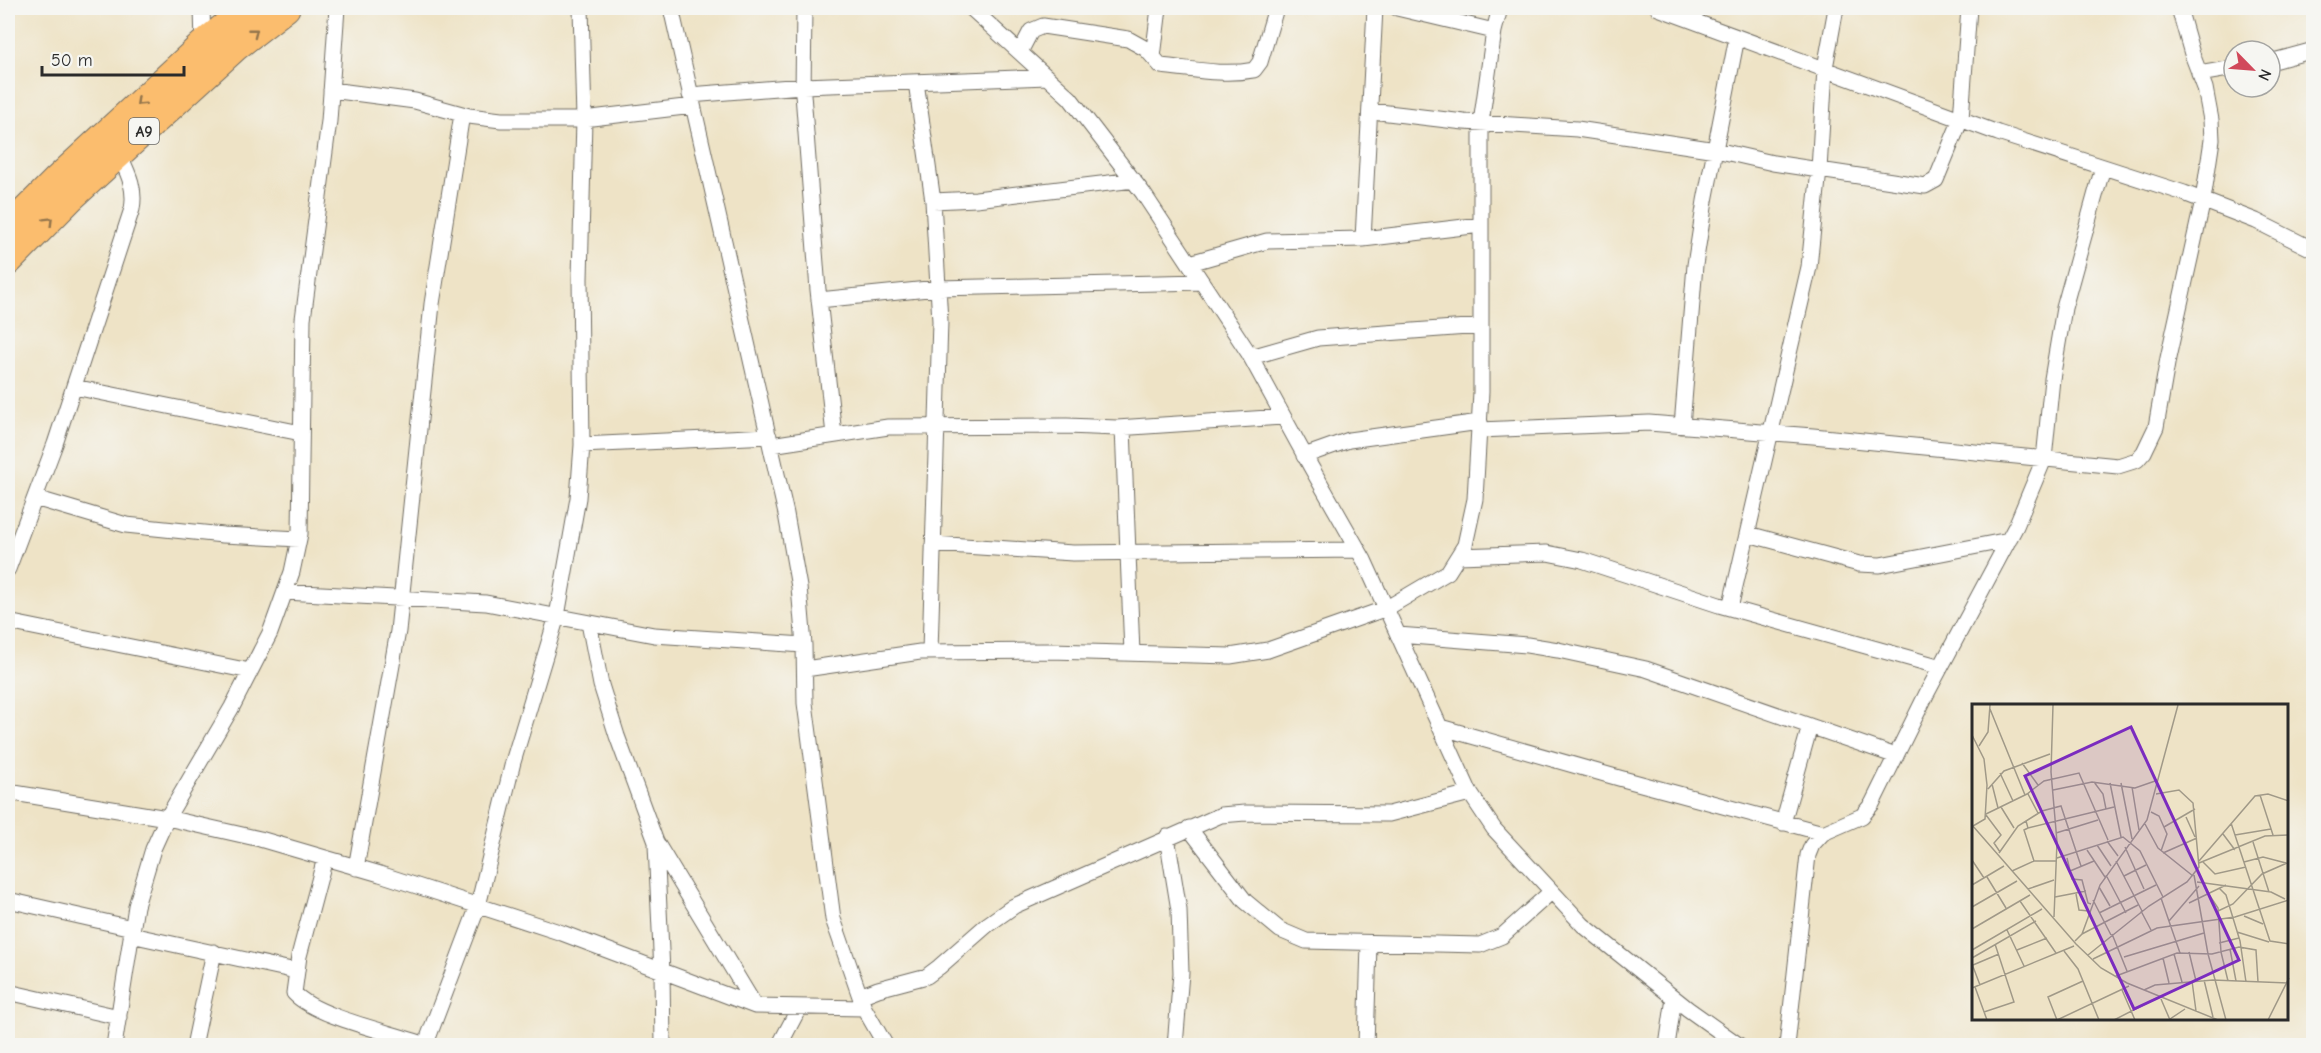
<svg xmlns="http://www.w3.org/2000/svg" width="2321" height="1053" viewBox="0 0 2321 1053" font-family="'Comic Neue',sans-serif">
<style>
.lines{fill:none;stroke-linecap:round;stroke-linejoin:round}
.street-casing{stroke:#6f6b61;stroke-width:17}
.highway-casing{stroke:#6f6b61;stroke-width:29}
.street{stroke:#fff;stroke-width:15}
.highway{stroke:#fbbd6e;stroke-width:27}
.oneway{stroke:#93744c}
.labels{text-anchor:middle;stroke-width:5;stroke-linejoin:round;paint-order:stroke}
.shield{fill:#f6f6f2;stroke:#686867;stroke-width:1.5}
.shield-label{font-size:16px;font-weight:bold;fill:#2b2b2b}
.inset-road{fill:none;stroke:#a09988;stroke-width:1.5}
.view{fill:#7b2cbf;fill-opacity:0.15;stroke:#7b2cbf;stroke-width:3}
.inset-edge{fill:none;stroke:#2b2b2b;stroke-width:3}
</style>
<rect width="100%" height="100%" fill="#f6f6f2"/>
<filter id="ink" filterUnits="userSpaceOnUse"><feTurbulence type="fractalNoise" baseFrequency=".0167" numOctaves="2"/><feDisplacementMap in="SourceGraphic" scale="12" xChannelSelector="R" yChannelSelector="G"/><feConvolveMatrix kernelMatrix="1 2 1 2 8 2 1 2 1" color-interpolation-filters="sRGB"/></filter>
<filter id="wash" filterUnits="userSpaceOnUse"><feTurbulence type="fractalNoise" baseFrequency=".008" numOctaves="4" result="noise"/><feDisplacementMap in="SourceGraphic" scale="24" xChannelSelector="R" yChannelSelector="G"/><feGaussianBlur stdDeviation="1.35" result="paint"/><feColorMatrix in="noise" values="0 0 0 0 0 0 0 0 0 0 0 0 0 0 0 0 0 1.4 0 .05"/><feComposite in="paint" operator="in"/></filter>
<g filter="url(#wash)">
<rect width="100%" height="100%" fill="#eee3c6"/>
</g>
<g filter="url(#ink)">
<g class="lines">
<defs>
<path id="street" d="M202,8L203,44
M671,8L786,514L799,587L804,645L805,703L833,919L864,1008L886,1046
M804,8L803,94L818,290L834,435
M971,8L1070,98L1143,193L1248,352L1311,467L1364,560L1470,793L1494,829L1583,925L1688,1009L1740,1046
M1397,8L1494,31
M1658,8L1998,133L2184,193L2256,221L2314,250
M1020,52L1031,31L1043,26L1128,39L1146,49L1161,66C1192,69 1223,76 1254,70L1260,62L1276,8
M1153,57L1159,8
M2270,62L2314,50
M2199,74L2234,68
M916,82L933,201L940,321L930,652
M331,90L415,101L469,116L501,120H575L693,106
M690,95L803,86L1047,77
M1371,111L1464,122L1577,129L1716,150L1773,163L1925,186L1936,180L1961,119L1969,8
M933,201L976,199L1134,180
M1363,239L1375,8
M1190,263L1267,241L1363,239L1481,225
M819,300L938,288L1202,282
M1251,357L1318,338L1481,326
M74,387L301,433
M1682,426L1695,265L1705,201L1737,37
M1123,428L1132,653
M1480,430L1649,423L1813,436L2118,466L2137,460L2144,452L2156,427L2168,358L2203,200L2212,140L2211,120L2205,88L2192,54L2179,8
M582,445L769,436
M771,445L888,427L1067,426L1117,428L1283,417
M1304,456L1349,440L1480,422
M35,498L126,525L223,535L299,539
M1748,534L1859,564L1880,565L2009,540
M933,544L1073,553L1358,550
M1458,556L1547,553L1582,560L1719,605L1941,667
M8,569L55,444L132,209C136,188 128,173 119,154
M285,592L486,603L654,635L804,645
M1730,608L1809,267L1819,170L1825,68L1836,8
M8,622L250,671
M589,623L601,685L617,736L656,842L755,1006
M1398,635L1527,645L1558,650L1646,669L1896,756
M805,669L920,652L1051,651L1230,656L1268,650L1387,608L1448,572L1465,545L1475,499L1481,392V123L1494,31L1500,8
M1440,727L1619,778L1823,833
M8,792L167,818L260,839L380,874L562,933L755,1006L864,1008
M1783,823L1810,726
M1189,828L1245,901L1280,930L1306,941L1480,945L1502,936L1551,892
M1167,837L1179,910L1181,973L1175,1046
M656,845L662,972L663,1046
M325,858L299,956L294,993C317,1018 395,1033 429,1046
M356,868L398,631L432,304L462,114
M8,900L132,928
M131,935L296,971
M8,992L119,1017
M860,996L878,989L927,976L939,967L987,925L1014,906L1221,815L1245,813L1389,814L1470,793
M114,1046L136,906L153,849L167,818L232,707L270,633L292,572L300,534L303,319L329,121L337,8
M194,1046L214,952
M425,1046L478,906L513,762L557,616L578,498L582,445L580,279L584,119L581,8
M779,1046L799,1008
M1366,1046L1369,944
M1667,1046L1674,998
M1787,1046L1808,855L1812,845L1823,833L1862,816L1872,804L1927,693L2016,526L2044,459L2052,379L2064,308L2103,167"/>
<path id="highway" d="M8,228L55,181L203,44L247,8
M8,262L71,198L236,47L286,8"/>
</defs>
<use href="#street" class="street-casing"/>
<use href="#highway" class="highway-casing"/>
<use href="#street" class="street"/>
<use href="#highway" class="highway"/>
</g>
<defs><path id="oneway-chevron" d="M-2-3.5L2.5 0L-2 3.5" fill="none" stroke-width="1.6" stroke-linecap="round" stroke-linejoin="round" transform="scale(1.5)"/></defs>
<g class="oneway">
<use href="#oneway-chevron" transform="translate(254 32) rotate(-38)"/>
<use href="#oneway-chevron" transform="translate(140 102) rotate(137)"/>
<use href="#oneway-chevron" transform="translate(49 221) rotate(-45)"/>
</g>
</g>
<g class="labels">
<rect class="shield" x="129" y="118" width="30" height="26" rx="4.5"/>
<g class="shield-label">
<text x="144" y="137">A9</text>
</g>
</g>
<g transform="translate(1972 704)">
<rect width="316" height="316" fill="#eee3c6"/>
<path class="inset-road" d="M81,1L79,68L85,138L82,213M18,5L53,91M0,31L12,55L15,81L13,115L1,122M7,42L16,28L18,1M50,59L66,81M28,69L41,97M122,78L131,90L134,105M138,79L149,133M149,79L160,135M20,80L26,104M160,83L167,126M16,85L32,67L78,50M81,86L120,78L163,84L186,76M56,90L66,109M288,91L301,131M29,103L42,124M179,108L187,112L195,130L189,147M14,110L55,90L72,77L107,69L136,136M14,111L29,131L22,139L28,148M214,113L223,133M54,117L56,124L52,126L62,157M259,119L298,237L317,240M173,120L186,144L221,172M0,121L104,240L129,264L155,279L246,316M192,123L223,105M56,124L142,103M84,129L126,116M251,130L263,146M263,131L299,125M135,137L146,152M281,138L297,188M125,141L139,162M153,143L172,185M115,146L133,173M27,149L46,122L70,107L89,102L109,162M191,149L225,134M85,154L151,133L168,147L191,193M95,154L100,175L110,176L116,199L119,200M0,156L12,174M144,157L170,207M227,157L283,92L296,90L317,97M231,158L243,170L274,163M272,158L291,153L314,159M227,159L293,132L317,131M40,167L62,157H84M98,167L122,157M134,171L154,209M222,171L236,250L254,316M152,172L174,161M15,173L34,204M225,178L299,188L313,195M0,181L32,162M127,183L138,202M247,184L254,191L268,237L274,278M56,185L82,176M236,189L246,204L249,248M104,190L107,206L117,207M83,193L114,187M189,194L208,249M121,196L139,231M48,197L84,249M217,199L254,181M0,203L45,177M169,207L179,226M246,207L261,200L290,170L315,159M127,209L184,181M272,212L291,220M197,217L227,182M0,225L58,191M35,226L52,262M265,228L297,238M110,230L166,201M140,230L155,267M103,237L110,230L128,181L175,116L206,1M247,239L267,234M258,245L264,277M0,246L70,205M45,246L75,234M92,247L106,265L127,316M217,248L224,277M249,248L256,277M202,250L210,278M116,251L177,202L215,178L227,163L221,99L207,86L184,90M152,253L232,229M0,254L64,217M191,254L197,279M121,255L185,224L263,213L317,196M0,260L8,281M1,261L27,250M144,272L205,249L240,250L267,243L284,246L286,278M232,276L241,313M220,277L224,307M3,283L15,316M0,284L102,242M150,286L163,316M172,286L183,281L241,276L317,279M189,295L198,316M12,308L42,298L23,240M198,315L213,305M85,316L157,282M85,316L76,293L111,277M142,316L185,294M296,316L317,274"/>
<path class="view" d="M159,23L267,256L162,305L53,72Z"/>
<rect width="316" height="316" class="inset-edge"/>
</g>
<rect width="2321" height="1053" fill="none" stroke="#f6f6f2" stroke-width="30"/>
<g transform="translate(2252 69) rotate(115)"><circle r="28" fill="#f6f6f2" stroke="#a5a5a2" stroke-width="1.5"/>
<path d="M0-4.5L10 22L0 15L-10 22Z" fill="#d1495b"/>
<text y="-9" font-size="16" font-weight="bold" text-anchor="middle" fill="#2b2b2b">N</text>
</g>
<path d="M42 66v9h142v-9" fill="none" stroke="#2b2b2b" stroke-width="3"/>
<text x="51" y="66" font-size="18" fill="#2b2b2b" stroke="#f6f6f2" stroke-width="4.5" paint-order="stroke">50 m</text>
</svg>
